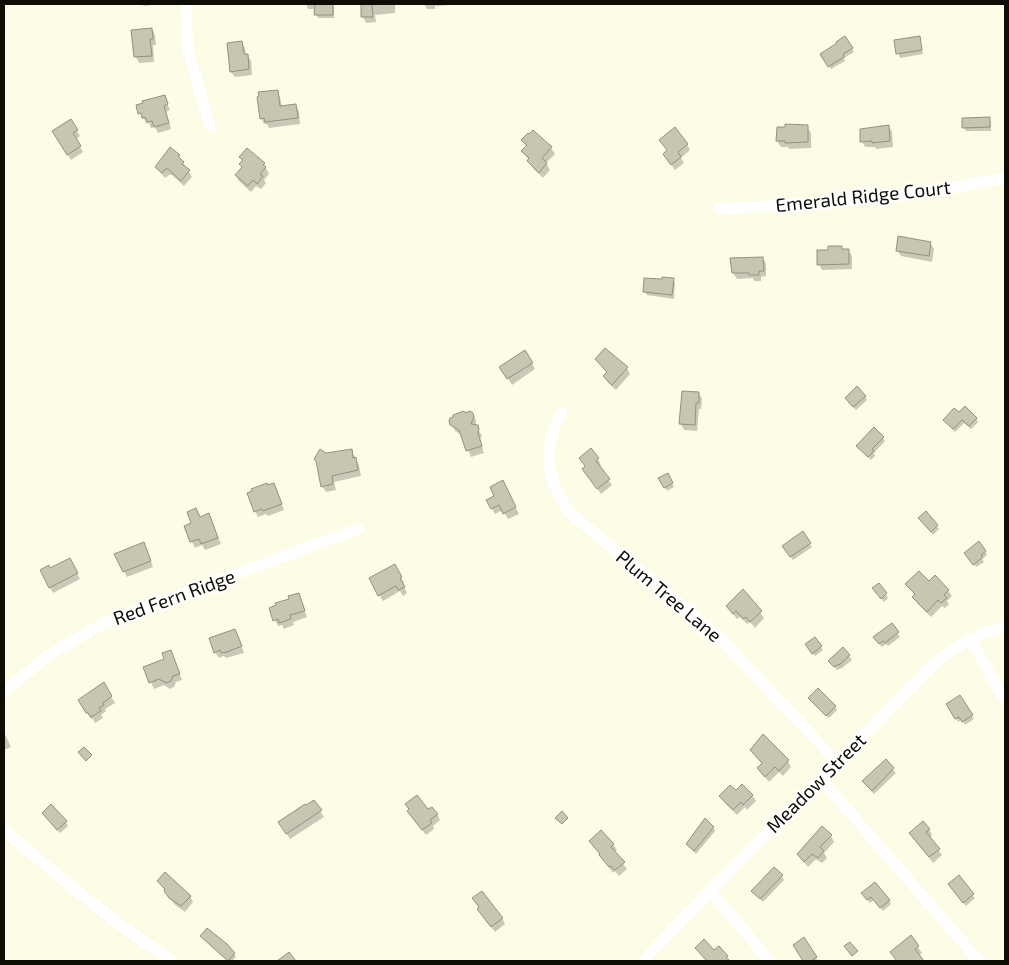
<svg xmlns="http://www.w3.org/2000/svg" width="1009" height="965" viewBox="0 0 1009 965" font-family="'Exo 2',sans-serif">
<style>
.shadow{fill:#0003}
.building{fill:#c6c6b2;stroke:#92927f}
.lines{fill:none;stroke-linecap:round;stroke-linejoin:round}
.minor{stroke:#fff;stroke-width:11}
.labels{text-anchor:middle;stroke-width:4.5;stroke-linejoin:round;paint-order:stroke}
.street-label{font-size:19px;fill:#0d0d06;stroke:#fff}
</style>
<rect width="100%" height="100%" fill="#fcfce7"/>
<path class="shadow" d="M139,4H149L148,6L140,5Z
M306,4H334V18H318L316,14V9H308Z
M362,4H395V13L375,15L376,22L366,23L363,17Z
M424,4H451V5L435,6V9H427Z
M152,29L155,35L156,45H153L154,62L139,63L136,57L132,31Z
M919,37L923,54L900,58L895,41Z
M845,38L854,52L844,58L845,61L831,69L822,54Z
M241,42L245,48L246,55H247L251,61L252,75L235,77L231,72Z
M277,91L280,97L282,107L295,105L299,111L300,124L269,128L267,124H264L261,118Z
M164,96L170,110L166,112L171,129L158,133L155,127L151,128L149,123L147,124L144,119H143L137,106Z
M989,118L991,122V131H966L964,127Z
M71,121L80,136L76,139L83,152L71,160L54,132Z
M888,126L892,132L893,147L876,149L875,147H865L862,141Z
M807,127L811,133V148L789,149L788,147H781L777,141L787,128Z
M533,132L551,148L555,154L546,163L550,170L543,178L532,167L529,160L523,152L526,146L523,140Z
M687,144L690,150L681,158L684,163L675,170L668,160Z
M179,156L192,177L184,186L172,175H169L165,178L156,167Z
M241,157L264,164L269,174L264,180L266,183L261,189L256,186L251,192L239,181L236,175L242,168L243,161Z
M930,243L934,249L932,262L901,256L897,250Z
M841,247L843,250H848L852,256V269L822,270L819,264L829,251Z
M763,258L766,264V276L761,277V281H754L753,278L737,279L733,273Z
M673,279L675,283L674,299L647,295L645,291Z
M525,352L535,369L512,385L501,367Z
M597,359L627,368L630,374L616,390L608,383L604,377L607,374Z
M699,393L702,399L701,409H699L697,431L684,430L681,424Z
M865,396L867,400L856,410L848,402Z
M472,414L476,420V426L482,436L480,439L484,453L471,457L462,435L455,431L452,424Z
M959,414L976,418L978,422L971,429L964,423L955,432L944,420Z
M883,438L885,441L874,453L875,456L871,460L857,446Z
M351,450L359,465L361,476L334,482L336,490L326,492L322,486L326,454Z
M598,459L601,465L599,467L612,485L601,494L583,469Z
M667,474L674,487L667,491L660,478Z
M274,484L284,510L268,516L266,514L258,517L255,511L267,486Z
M505,488L519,514L508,519L503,510L495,514L488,501Z
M200,518L212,521L221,544L205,550L202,545L195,548L185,527Z
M922,521L937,526L939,529L933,535Z
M802,533L812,547L793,560L783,546Z
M147,550L153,567L127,577L124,571Z
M985,551L987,555L982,559L984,562L976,567L968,557Z
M70,560L80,579L53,593L41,571L50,570Z
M394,565L404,583L403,584L407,593L403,596L400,591L383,601L370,579Z
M929,583L948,591L952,596L947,601L949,604L945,608L942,606L931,617L917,603L914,597L916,596L907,584Z
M879,584L888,598L884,602L876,592Z
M743,591L764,618L755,628L750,622L747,624L740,617L737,619L727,606Z
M298,594L307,617L293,622L294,625L284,629L282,625L278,626L275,620L290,600Z
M891,624L900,637L888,646L886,644L882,647L877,641Z
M235,630L244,653L226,658L224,656L219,658L215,652Z
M815,639L823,650L815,656L809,648Z
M843,649L852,660L842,668L837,670L829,661Z
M171,652L182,680L176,682L174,687L170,689L164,685L154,689L145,668L166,660Z
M103,684L115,703L105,709L106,711L101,715L103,718L95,723L93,719H91L79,701Z
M960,697L974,719L965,725L962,719L958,722L948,705Z
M812,702L835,706L837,710L829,718Z
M4,732L11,747L4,750Z
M751,750L788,761L791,767L783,776L779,772L769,782L759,769L763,765Z
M886,761L896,773L874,794L866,785Z
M736,792L752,795L756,801L747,810L745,807L737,815L724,802L720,797Z
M320,811L324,817L290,839L283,828Z
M428,811L437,814L440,820L433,826L434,829L426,835L412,817Z
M43,813L66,822L68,826L60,833Z
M713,827L715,831L696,854L687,844Z
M929,829L932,835L929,838L942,855L933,863L914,839Z
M831,836L834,842L824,853L827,858L822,863L816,859L808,867L798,855Z
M613,844L617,850L614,852L627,869L619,876L615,871L613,873L600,856Z
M782,876L784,880L763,902L755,894Z
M158,881L190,896L193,902L185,912L174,904Z
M952,888L972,895L975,898L966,906Z
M863,894L889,900L891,904L883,911L874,900L870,903Z
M474,899L502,918L505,924L495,932L482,915Z
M202,936L234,954L236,957L232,961H228Z
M911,937L922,953L918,956L923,961H898L895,958Z
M804,939L818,961H804L794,945Z"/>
<path class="building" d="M315,4H333V15H314Z
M361,4H372L373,17H361Z
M152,28L153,39H150L152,56L134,57L131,30Z
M845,36L853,48L843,54L844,57L828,67L820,54L837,43L836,42Z
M920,36L922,50L896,54L894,40Z
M242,41L244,54H248L249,69L230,72L227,43Z
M278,90L280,106L296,104L298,118L265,122L264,118L260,119L257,97L259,96L258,92Z
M165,95L168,104L164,106L169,123L154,127L152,121L147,122L145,117L142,118L141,113L138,114L136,105L143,103L142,101Z
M990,117V127L962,128V118Z
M71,119L78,130L73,133L81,146L67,155L52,131Z
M785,124L808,125V142L785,143V141H776L777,127H785Z
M889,125L890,141L872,143V141L860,142V129Z
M675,127L688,144L678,152L681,157L671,165L663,154L667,150L659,140Z
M533,130L552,147L542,158L547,163L539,173L527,161L529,158L521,151L527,145L521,140L528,133L529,134Z
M170,147L180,155L178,156L184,162L182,164L190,170L181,181L168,169H165L162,173L155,167Z
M247,148L265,163L263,165L266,167L260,174L263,176L257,184L253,180L248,186L235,175L242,167L239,164L243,160L239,157Z
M898,236L931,242L929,256L896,251Z
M828,246H842V249H849V264L817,265V250H828Z
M763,257L764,271H759V275H749V273H732L730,258Z
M662,277L674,278L672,295L643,292L644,278L662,279Z
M605,348L628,367L612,385L603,376L607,372L595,359Z
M525,350L533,363L507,379L499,367Z
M857,386L866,396L853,407L845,398Z
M682,391L699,392V403H696L695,425L679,424Z
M965,406L977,418L969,426L962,420L953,429L943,420L954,408L959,412Z
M464,411L465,413L470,411L473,413L474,417L471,424L478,425L479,429L478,433L482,446L466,451L459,430L450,425L449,421L450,418L453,417V415Z
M874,427L884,437L872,449L874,451L868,457L856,446Z
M591,448L599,458L596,461L610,479L597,489L582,469L585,466L579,458Z
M320,449L326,453L352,449L353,458L356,457L358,470L332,476L333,484L321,487L316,461L314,459Z
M668,473L673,483L664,488L658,478Z
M503,480L516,507L503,514L499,505L491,509L486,500L494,496L490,487Z
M267,483V485L274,483L282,504L263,511L262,509L254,512L247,493L252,491L251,489Z
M196,508L200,517L209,513L218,538L201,544L199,539L190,542L184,526L191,523L187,512Z
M926,511L938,525L931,532L918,518Z
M803,531L811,543L790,557L782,546Z
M979,541L986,551L981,555L983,557L973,565L964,553Z
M144,542L151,561L123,572L114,554Z
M70,558L78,573L49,588L40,570L49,565L50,568Z
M395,564L402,577L400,578L405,587L398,590L396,586L378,596L369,578Z
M919,571L929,581L935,575L949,590L944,595L947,598L941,603L938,600L927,612L912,597L915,594L905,584Z
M879,583L887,593L881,599L872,588Z
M743,589L762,611L750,622L746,617L743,619L736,611L733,614L726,606Z
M299,593L305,611L290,615L291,619L279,623L278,619L273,621L269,608L276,605L275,603L289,599L288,596Z
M892,623L899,632L885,643L883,641L879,644L873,637Z
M235,629L242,646L227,652L221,653L220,650L214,653L209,638Z
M815,637L822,646L812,654L805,644Z
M843,647L850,655L839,665V664L834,667L828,661Z
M171,650L180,674L173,676L171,681L166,683L159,679L149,683L143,667L164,659L162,653Z
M104,682L112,696L103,703L104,705L99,708L101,711L91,717L88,713H86L78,700Z
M818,688L836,706L826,716L808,698Z
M960,695L973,715L962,722L959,717L955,719L946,704Z
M763,734L789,760L779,771L775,767L765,777L757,768L762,763L750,750Z
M84,747L92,755L86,761L78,752Z
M886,759L894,768L872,791L862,781Z
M742,784L753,795L743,805L741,802L733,810L719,796L730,785L736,790Z
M417,795L428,809L432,807L438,814L430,820L432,823L422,830L407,811L409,809L405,804Z
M314,800L322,810L286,834L278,822L305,804L306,805Z
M51,804L67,821L57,830L42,813Z
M562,811L568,818L562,824L555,818Z
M705,818L714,827L694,851L686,844Z
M923,821L930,829L926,832L940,849L929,857L909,833Z
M822,826L832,835L820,847L824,851L818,858L812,854L804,862L797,854Z
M601,830L614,844L611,847L625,862L615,870L611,866L609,867L599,855L600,854L589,841Z
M774,867L783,875L760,899L751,891Z
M165,872L191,896L181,906L169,898L164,891L165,889L157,881Z
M959,875L974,894L963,903L948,884Z
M875,882L890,900L880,908L871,897L867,900L861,893Z
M482,891L503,918L491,927L477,909L479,907L472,898Z
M207,928L227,944L235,953L228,961L200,936Z
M911,935L919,946L915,949L924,961H897L890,952Z
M804,937L817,957L811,961H803L793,945Z
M704,939L714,950L719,946L728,956L726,957L730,961H707L695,948Z
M850,942L858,951L852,956L844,946Z
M289,952L296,961H277Z"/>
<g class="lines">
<path class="minor" d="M186,4L188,51L210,126
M720,209L829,202L930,192L1005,178
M562,413C558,421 552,430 551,438C545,470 553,488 570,513L671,596L722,640L837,762
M971,639L999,691L1005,699
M4,692L47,656L104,623L358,529
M821,779L979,961
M4,830C59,876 112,923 173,961
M710,891L770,961
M643,961L710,891L936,662C957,645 979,633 1005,627"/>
</g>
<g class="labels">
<g class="street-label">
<text transform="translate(863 196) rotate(-6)" y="7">Emerald Ridge Court</text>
<text transform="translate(669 596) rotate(40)" y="7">Plum Tree Lane</text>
<text transform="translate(174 597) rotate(-20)" y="7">Red Fern Ridge</text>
<text transform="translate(816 783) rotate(-45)" y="7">Meadow Street</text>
</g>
</g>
<rect width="1009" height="965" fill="none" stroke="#0d0d06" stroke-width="10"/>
</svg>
